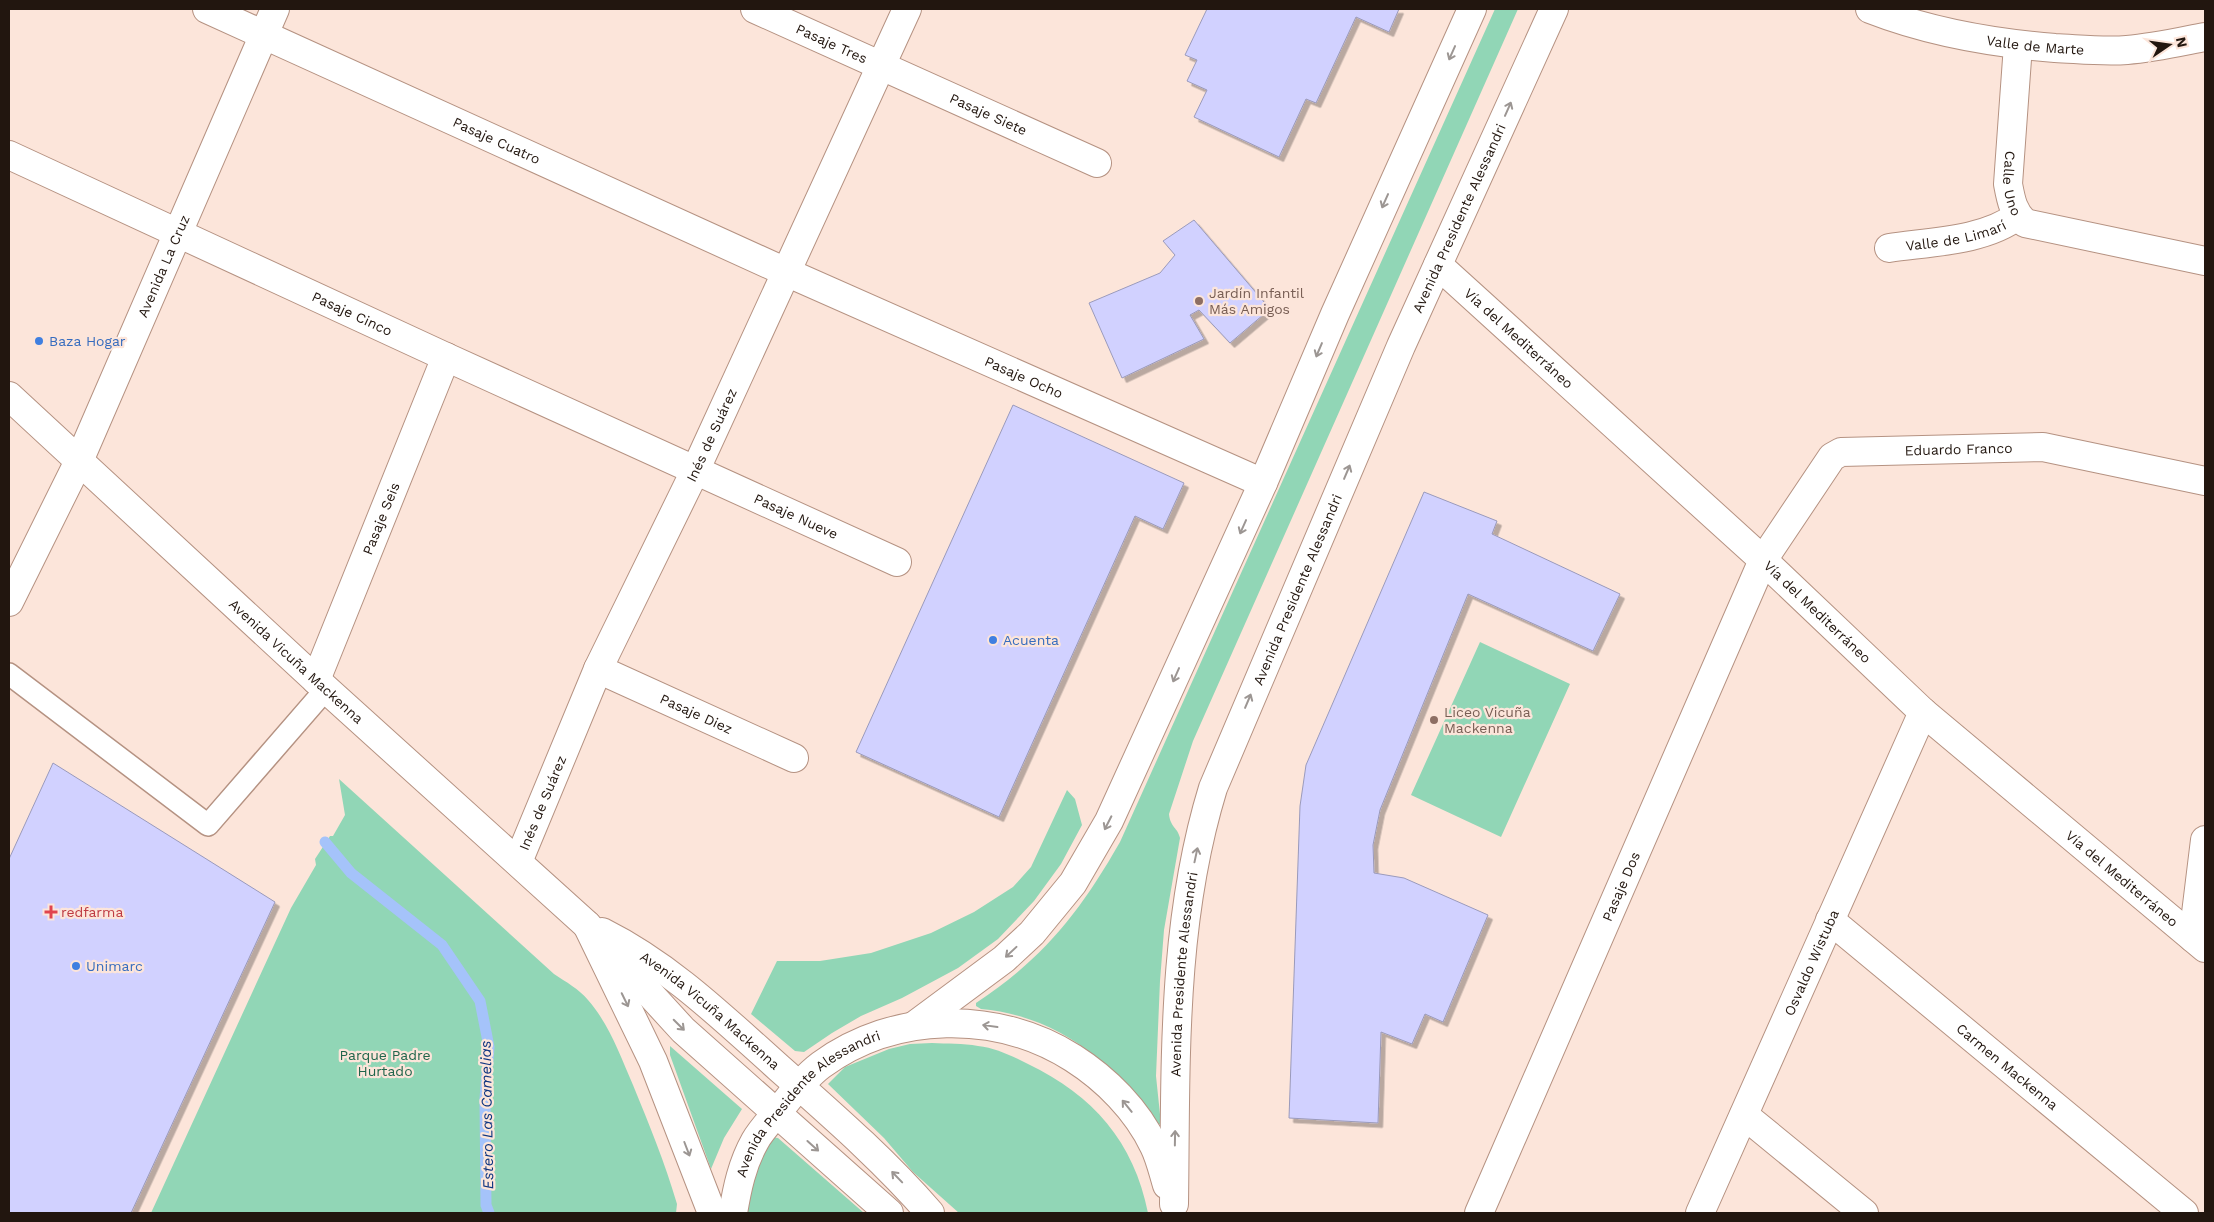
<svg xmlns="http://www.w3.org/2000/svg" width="2214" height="1222" viewBox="0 0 2214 1222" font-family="'Work Sans',sans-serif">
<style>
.green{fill:#91d6b6}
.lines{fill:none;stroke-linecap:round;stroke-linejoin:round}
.stream{stroke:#a5c3fa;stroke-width:11}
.building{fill:#d1d1ff;stroke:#9a9abb;filter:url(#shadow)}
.service-casing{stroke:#b59282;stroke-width:24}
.minor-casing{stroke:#b59282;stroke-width:30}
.tertiary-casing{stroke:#b59282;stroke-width:30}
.secondary-casing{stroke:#b59282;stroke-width:30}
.service{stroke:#fff;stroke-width:21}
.minor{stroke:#fff;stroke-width:28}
.tertiary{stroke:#fff;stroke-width:28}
.secondary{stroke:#fff;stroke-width:28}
.oneway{stroke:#9c9693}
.education-dot{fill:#8d6e63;stroke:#fce5da;stroke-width:2}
.shop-dot{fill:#3f7fe0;stroke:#fce5da;stroke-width:2}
.health-dot{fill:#e0444e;stroke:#fce5da;stroke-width:2}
.labels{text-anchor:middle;stroke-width:4.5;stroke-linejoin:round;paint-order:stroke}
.street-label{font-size:14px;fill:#22160f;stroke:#fce5da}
.education-label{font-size:14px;fill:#785e54;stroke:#fce5da;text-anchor:start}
.shop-label{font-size:14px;fill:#366cbe;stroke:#fce5da;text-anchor:start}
.health-label{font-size:14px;fill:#be3a42;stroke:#fce5da;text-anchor:start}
.park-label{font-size:14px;fill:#20654b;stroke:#fce5da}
.water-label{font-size:15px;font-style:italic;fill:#0f3581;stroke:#fce5da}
</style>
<defs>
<filter id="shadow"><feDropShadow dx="4.5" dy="4.5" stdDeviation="0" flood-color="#0004"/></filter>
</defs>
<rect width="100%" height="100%" fill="#fce5da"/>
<path class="green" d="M1495,9H1518L1193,741L1169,814C1170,827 1178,828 1180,838L1164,930L1160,981L1156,1076L1161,1124H1158C1113,1063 1059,1016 981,1009L976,1006V1003C1044,958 1080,912 1120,842Z
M1480,642L1570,684L1501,837L1411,795Z
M339,779L554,974C566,982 579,989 588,1000C609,1024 620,1055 633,1085C649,1124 665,1163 677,1204L676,1213H151L291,908L316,865L315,859L330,836H333L345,815Z
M1067,790L1075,799L1082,825L1061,864L1034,901L998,939L958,968L902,998L861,1016L832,1033L804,1052L795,1051L751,1014L777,961H820L871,953L931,933L974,912L1013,887L1031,867Z
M932,1043C947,1044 963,1043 978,1046C996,1048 1012,1056 1028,1064C1093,1095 1134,1142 1148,1213H959L913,1172L884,1138L828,1084L845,1067L889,1049L910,1044Z
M670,1046L742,1109L724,1138L711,1169L670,1055Z
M770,1137L778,1138L864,1213H745L753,1174Z"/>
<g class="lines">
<path class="stream" d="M325,842L351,873L442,945L480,1001L489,1047L485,1099L486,1205L489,1213"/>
</g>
<path class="building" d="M1207,9H1399L1389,32L1356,17L1316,103L1306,99L1279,157L1194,117L1207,90L1187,81L1197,60L1185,55Z
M1194,220L1270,309L1230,343L1199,310L1190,315L1204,339L1122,378L1089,303L1160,273L1175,255L1163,241Z
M1013,405L1184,483L1163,529L1135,516L999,817L856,752Z
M1424,492L1497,521L1492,534L1620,594L1593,651L1468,594L1380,810L1373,845L1374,873L1404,878L1488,915L1443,1022L1425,1014L1412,1044L1381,1032L1378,1123L1289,1118L1300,806L1306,765Z
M53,763L275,902L131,1213H9V859Z"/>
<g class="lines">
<defs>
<path id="service" d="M9,674L208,825L326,689"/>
<g id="minor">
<path id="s1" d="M207,9L786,272L1263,483"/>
<path id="s2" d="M755,9L1097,163"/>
<path id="s3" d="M2018,45L2008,184C2011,200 2013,212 2025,223L2205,261"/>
<path id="s4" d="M9,155L446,357L897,562"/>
<path id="s5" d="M1889,248C1929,242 1985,241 2017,216"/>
<path id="s6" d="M1438,265L1763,560L1923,712L2205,948"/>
<path id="s7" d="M9,602L79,461L275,9"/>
<path id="s8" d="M598,669L794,758"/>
<path id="s9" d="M316,680L446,357"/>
<path id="s10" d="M518,862L598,669L695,471L907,9"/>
<path id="s11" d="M1830,920L2184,1213"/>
<path d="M2193,938L2205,840"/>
<path d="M1744,1115L1864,1213"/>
<path id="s12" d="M1479,1213L1763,560L1832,457L1841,452L2043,447L2205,481"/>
<path id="s13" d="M1700,1213L1923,712"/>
</g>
<g id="tertiary">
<path id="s14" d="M1870,9C1929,32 1992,43 2055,48C2078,49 2103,52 2127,50C2153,48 2179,42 2205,37"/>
<path id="s15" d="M9,396L316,680L587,925L683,1030L889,1213"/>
<path id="s16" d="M602,932C670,966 723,1018 779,1068C832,1115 884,1160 930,1213"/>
</g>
<g id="secondary">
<path d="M587,925L653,1061L712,1213"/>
<path d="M915,1025L1004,959L1032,933L1073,883L1109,821L1263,483L1335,314L1472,9"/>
<path id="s17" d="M1174,1204C1176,1064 1171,925 1213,788L1401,346L1554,9"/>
<path id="s18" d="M733,1213C737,1189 742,1164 755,1141C761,1130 772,1119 780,1109C793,1093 805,1077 821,1065C895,1011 997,1010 1073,1058C1106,1079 1137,1110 1154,1146C1160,1158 1163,1172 1167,1185"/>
</g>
</defs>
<use href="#service" class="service-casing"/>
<use href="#minor" class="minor-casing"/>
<use href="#tertiary" class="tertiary-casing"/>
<use href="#secondary" class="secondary-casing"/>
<use href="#service" class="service"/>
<use href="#minor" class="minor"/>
<use href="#tertiary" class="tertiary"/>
<use href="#secondary" class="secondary"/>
</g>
<defs><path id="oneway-shaft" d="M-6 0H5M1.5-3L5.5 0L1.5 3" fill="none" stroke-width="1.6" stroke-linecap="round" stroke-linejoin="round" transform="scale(1.25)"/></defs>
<g class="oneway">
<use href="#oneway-shaft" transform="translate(1452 53) rotate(114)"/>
<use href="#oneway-shaft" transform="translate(1508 109) rotate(-66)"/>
<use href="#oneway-shaft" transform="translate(1385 201) rotate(114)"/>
<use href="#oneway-shaft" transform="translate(1319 350) rotate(113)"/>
<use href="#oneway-shaft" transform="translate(1347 472) rotate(-67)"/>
<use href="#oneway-shaft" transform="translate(1243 527) rotate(114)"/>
<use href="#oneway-shaft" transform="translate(1176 675) rotate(114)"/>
<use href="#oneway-shaft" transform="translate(1248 701) rotate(-67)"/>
<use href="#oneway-shaft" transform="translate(1108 823) rotate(117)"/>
<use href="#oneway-shaft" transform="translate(1196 855) rotate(-78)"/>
<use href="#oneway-shaft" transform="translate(1011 952) rotate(137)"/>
<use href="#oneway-shaft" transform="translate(625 1000) rotate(64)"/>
<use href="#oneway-shaft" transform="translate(679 1025) rotate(45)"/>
<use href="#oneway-shaft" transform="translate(990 1026) rotate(-172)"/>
<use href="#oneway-shaft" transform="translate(1127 1106) rotate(-129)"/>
<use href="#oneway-shaft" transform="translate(1175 1138) rotate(-89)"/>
<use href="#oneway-shaft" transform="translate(813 1146) rotate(42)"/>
<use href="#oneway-shaft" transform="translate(687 1149) rotate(69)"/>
<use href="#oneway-shaft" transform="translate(897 1177) rotate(-134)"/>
</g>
<g class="education-dot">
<circle cx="1199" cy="301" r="5"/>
<circle cx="1434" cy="720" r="5"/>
</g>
<g class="shop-dot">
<circle cx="39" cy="341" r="5"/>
<circle cx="993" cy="640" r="5"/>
<circle cx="76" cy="966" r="5"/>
</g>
<path class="health-dot" d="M48.5 904.5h5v5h5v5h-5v5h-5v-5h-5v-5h5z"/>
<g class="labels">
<g class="street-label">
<text dy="5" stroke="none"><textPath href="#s2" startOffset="84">Pasaje Tres</textPath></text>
<text dy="5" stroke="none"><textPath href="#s14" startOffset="170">Valle de Marte</textPath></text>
<text dy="5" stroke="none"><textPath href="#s2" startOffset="256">Pasaje Siete</textPath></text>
<text dy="5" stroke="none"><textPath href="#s1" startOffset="318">Pasaje Cuatro</textPath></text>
<text dy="5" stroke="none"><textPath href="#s3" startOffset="139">Calle Uno</textPath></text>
<text dy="5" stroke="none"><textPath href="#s17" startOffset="1040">Avenida Presidente Alessandri</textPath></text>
<text dy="5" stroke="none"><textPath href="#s5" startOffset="68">Valle de Limarí</textPath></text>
<text dy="5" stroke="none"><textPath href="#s7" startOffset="370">Avenida La Cruz</textPath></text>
<text dy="5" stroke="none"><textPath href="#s4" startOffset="378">Pasaje Cinco</textPath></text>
<text dy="5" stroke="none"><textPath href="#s6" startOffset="109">Vía del Mediterráneo</textPath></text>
<text dy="5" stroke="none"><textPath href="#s1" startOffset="896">Pasaje Ocho</textPath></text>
<text dy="5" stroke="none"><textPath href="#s10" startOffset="469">Inés de Suárez</textPath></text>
<text dy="5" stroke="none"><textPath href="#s12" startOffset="964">Eduardo Franco</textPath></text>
<text dy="5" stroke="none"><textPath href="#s4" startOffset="866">Pasaje Nueve</textPath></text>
<text dy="5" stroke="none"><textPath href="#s9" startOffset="174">Pasaje Seis</textPath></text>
<text dy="5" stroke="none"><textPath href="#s17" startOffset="635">Avenida Presidente Alessandri</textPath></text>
<text dy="5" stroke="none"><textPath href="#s6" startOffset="514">Vía del Mediterráneo</textPath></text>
<text dy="5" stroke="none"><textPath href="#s15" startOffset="391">Avenida Vicuña Mackenna</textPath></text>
<text dy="5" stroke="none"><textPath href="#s8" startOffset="108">Pasaje Diez</textPath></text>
<text dy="5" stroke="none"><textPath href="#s10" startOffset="64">Inés de Suárez</textPath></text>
<text dy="5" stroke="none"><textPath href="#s6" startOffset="919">Vía del Mediterráneo</textPath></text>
<text dy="5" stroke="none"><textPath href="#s12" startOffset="356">Pasaje Dos</textPath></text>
<text dy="5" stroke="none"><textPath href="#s13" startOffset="274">Osvaldo Wistuba</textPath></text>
<text dy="5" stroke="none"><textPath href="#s17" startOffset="230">Avenida Presidente Alessandri</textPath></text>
<text dy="5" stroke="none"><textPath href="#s16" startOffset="134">Avenida Vicuña Mackenna</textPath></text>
<text dy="5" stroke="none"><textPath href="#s11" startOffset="230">Carmen Mackenna</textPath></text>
<text dy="5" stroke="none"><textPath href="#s18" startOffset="140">Avenida Presidente Alessandri</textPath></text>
</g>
<g class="education-label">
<text x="1209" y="298">Jardín Infantil<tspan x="1209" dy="16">Más Amigos</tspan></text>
<text x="1444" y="717">Liceo Vicuña<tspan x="1444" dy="16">Mackenna</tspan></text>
</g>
<g class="shop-label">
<text x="49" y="346">Baza Hogar</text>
<text x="1003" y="645">Acuenta</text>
<text x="86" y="971">Unimarc</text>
</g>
<g class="health-label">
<text x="61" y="917">redfarma</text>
</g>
<g class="park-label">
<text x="385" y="1060">Parque Padre<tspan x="385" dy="16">Hurtado</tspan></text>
</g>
<g class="water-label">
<text transform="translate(487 1115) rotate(-91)" y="5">Estero Las Camelias</text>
</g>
</g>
<rect width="2214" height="1222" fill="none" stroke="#22160f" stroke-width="20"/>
<g transform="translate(2169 45) rotate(77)" stroke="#fce5da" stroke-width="4" paint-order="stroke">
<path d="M0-4L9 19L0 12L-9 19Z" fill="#22160f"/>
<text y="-8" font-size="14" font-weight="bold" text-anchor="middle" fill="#22160f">N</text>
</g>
</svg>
